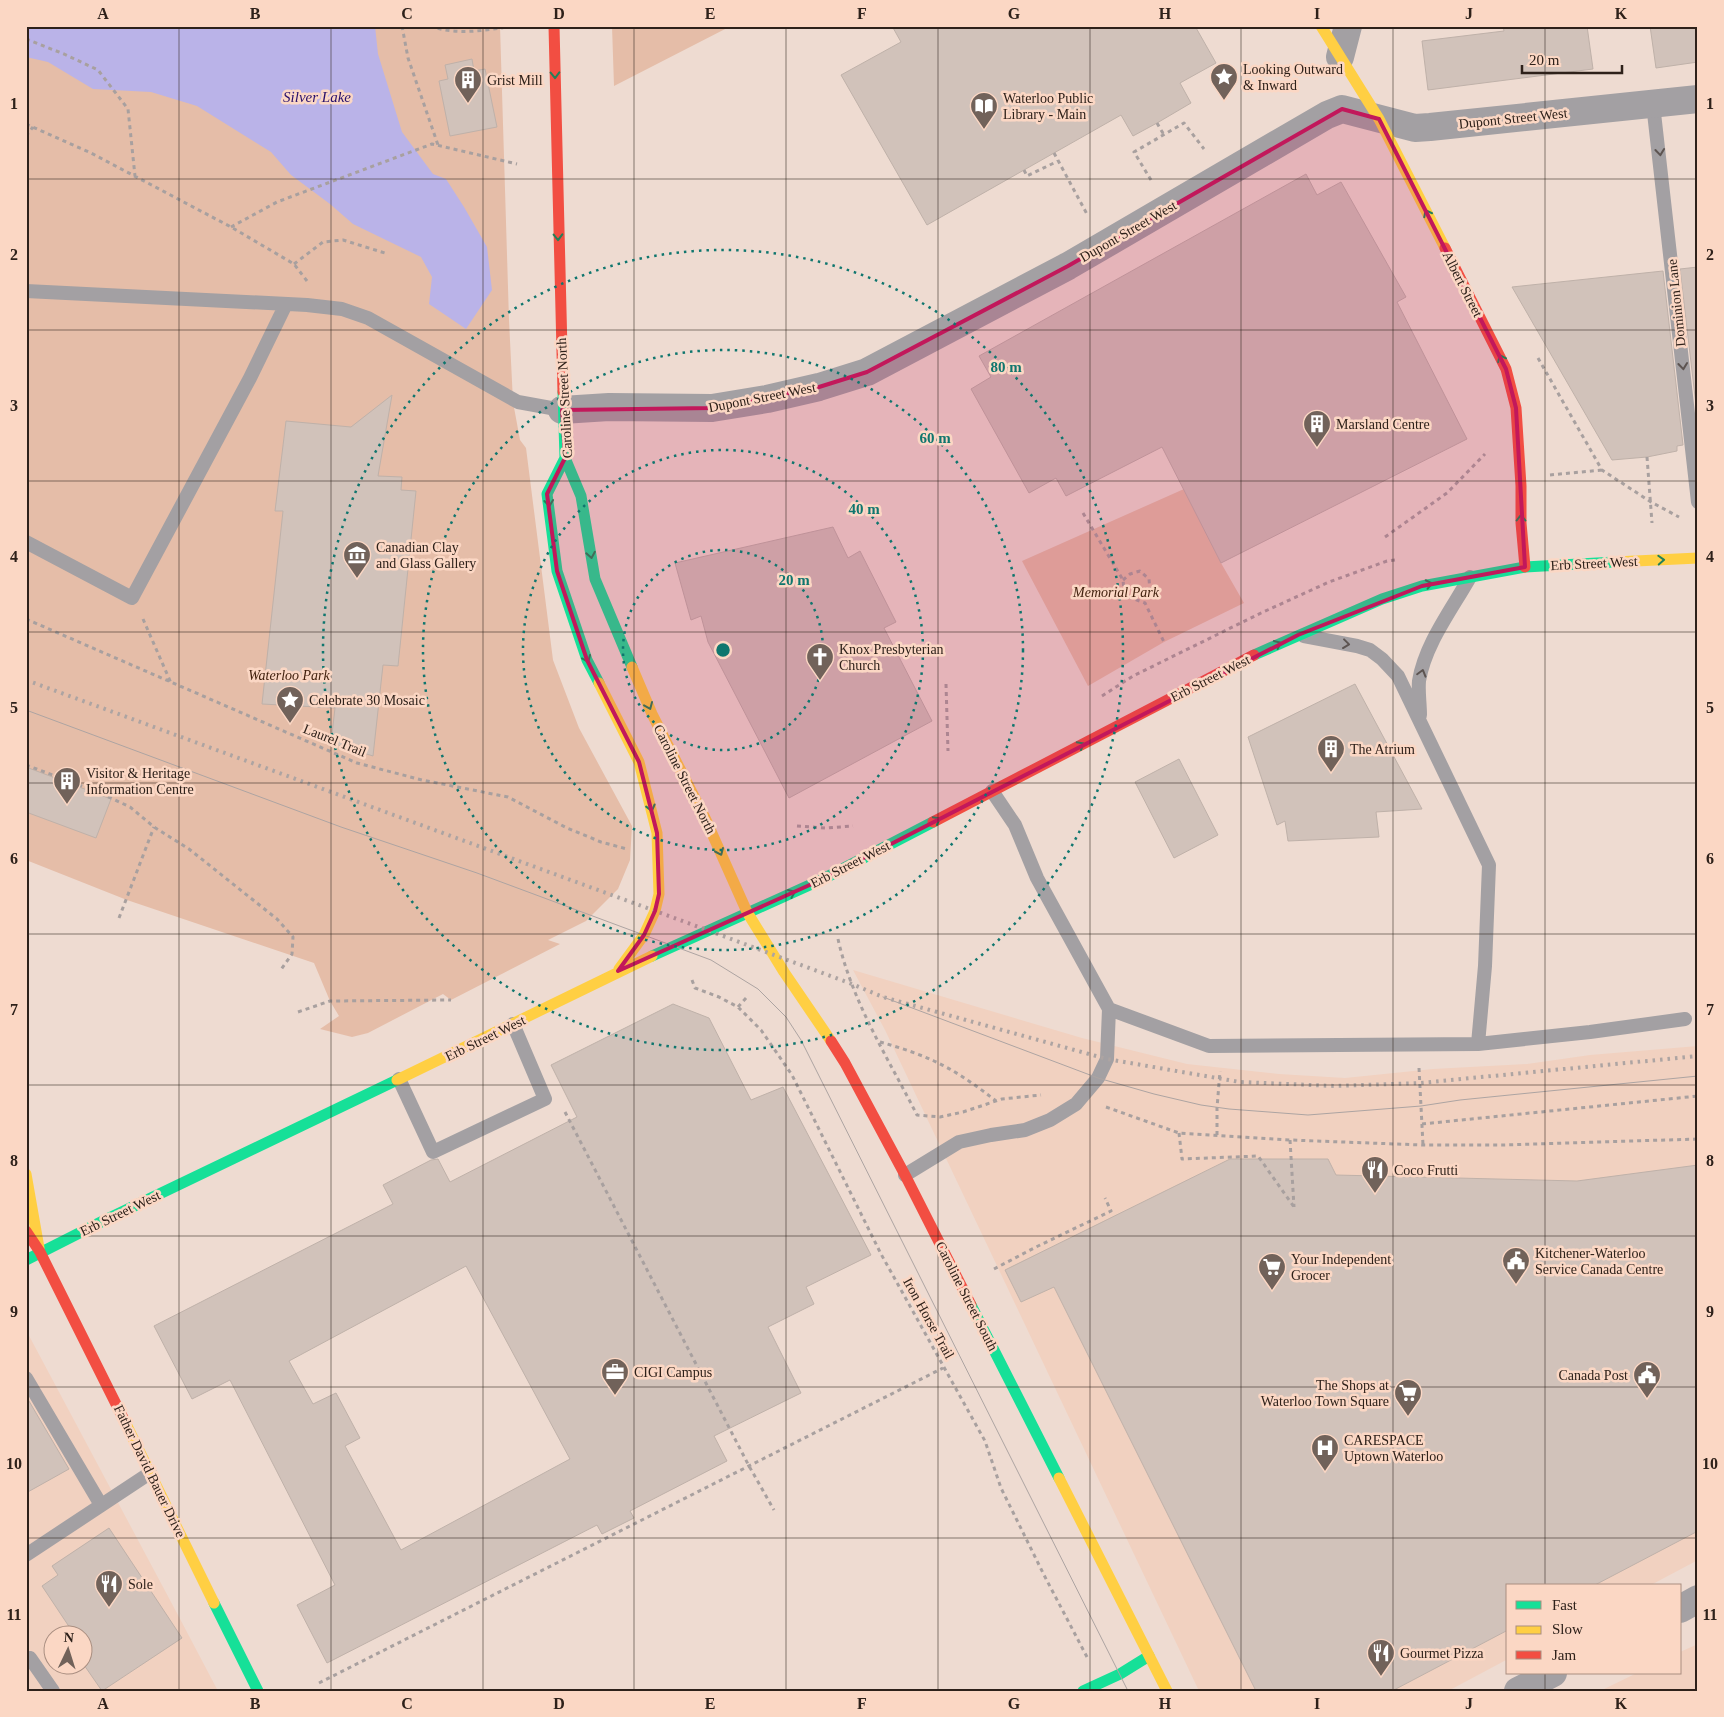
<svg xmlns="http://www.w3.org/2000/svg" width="1724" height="1717" viewBox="0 0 1724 1717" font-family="Georgia,serif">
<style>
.built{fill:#f1d1c0;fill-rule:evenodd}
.green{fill:#e5bda8}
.water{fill:#bab3e8}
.building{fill:#d1c2ba;stroke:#bfb1a9;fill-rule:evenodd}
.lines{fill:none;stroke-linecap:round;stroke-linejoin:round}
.path{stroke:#a8a09f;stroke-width:3;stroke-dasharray:4 4;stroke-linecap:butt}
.lane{stroke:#a3a0a3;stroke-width:14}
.street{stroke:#a3a0a3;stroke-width:28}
.fast{stroke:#16e098;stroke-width:11}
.slow{stroke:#ffcf43;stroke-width:11}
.jam{stroke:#f24e42;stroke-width:11}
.tram{stroke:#ada4a2;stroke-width:1}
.rail{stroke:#ada4a2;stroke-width:4;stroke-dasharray:2.5 5;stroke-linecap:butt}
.oneway{stroke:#228059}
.oneway2{stroke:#5d5451}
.marked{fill:#c2185b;fill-opacity:0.2;stroke:#c2185b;stroke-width:4;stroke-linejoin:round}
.grid{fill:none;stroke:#2e211a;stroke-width:1;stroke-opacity:0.55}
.ring{fill:none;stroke:#0f766e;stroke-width:2.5;stroke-dasharray:2.5 5}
.labels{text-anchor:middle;stroke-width:5;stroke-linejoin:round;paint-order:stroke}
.poi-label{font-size:14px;fill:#2e211a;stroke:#fbd7c4;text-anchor:start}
.street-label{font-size:14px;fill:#2e211a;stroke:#fbd7c4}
.park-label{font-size:14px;font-style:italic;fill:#41210e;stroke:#fbd7c4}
.water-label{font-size:15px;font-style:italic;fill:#270f6b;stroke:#fbd7c4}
.centre{fill:#0f766e;stroke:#fbd7c4;stroke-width:2.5}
.ring-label{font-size:15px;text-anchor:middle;font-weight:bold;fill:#0f766e;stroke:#fbd7c4;stroke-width:5;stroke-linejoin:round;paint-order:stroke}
.neatline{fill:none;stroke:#2e211a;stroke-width:2}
.grid-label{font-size:16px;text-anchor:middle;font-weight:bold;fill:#2e211a}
</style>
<rect width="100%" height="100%" fill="#eedbd1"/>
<path class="built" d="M853,970L1082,1038L1187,1064L1279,1074L1345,1078L1433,1069L1527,1064L1590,1055L1698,1046V1560L1649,1586H1508V1659L1448,1691H1199L885,1030Z
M26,1330L179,1617L218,1691H26ZM52,1634H82V1664H52Z
M1698,1644V1691H1600L1637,1673H1680V1652Z"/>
<path class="green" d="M26,26H500L509,320L513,402L520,440L526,448L553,660L579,728L632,826L630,860L618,889L586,921L548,940L560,944L451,1000L443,994L368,1033L352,1037L320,1029L339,1016L330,1001L314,963L127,900L26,860Z
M612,26H731L614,86Z
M1184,489L1221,563L1244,603L1164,642L1088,686L1022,561Z"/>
<path class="water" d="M26,26H375L378,54L402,132L433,174L446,179L464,207L487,247L492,290L466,329L429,304L432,277L421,257L353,224L330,204L291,175L271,152L197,106L151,92L93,89L48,62L26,57Z"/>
<path class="building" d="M892,26H1195L1216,63L1180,83L1191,103L1157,123L1133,136L1121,115L927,225L841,75L901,42Z
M1503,26H1587L1593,69L1428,90L1422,41L1504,31Z
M1650,26H1698V62L1656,68Z
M472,59L474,71L485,69L497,127L450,136L439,81L448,79L445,65Z
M1306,174L1317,195L1341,182L1406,297L1397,302L1467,439L1221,563L1162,447L1066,496L1056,478L1029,493L971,389L991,377L979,356Z
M1698,267V422L1680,269Z
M1663,271L1683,445L1677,446V451L1647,457L1612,460L1512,287Z
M392,395L378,476L402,477L401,490L416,491L398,666L383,665L373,756L331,743L335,708L262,704L283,511H275L286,421L351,427Z
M833,527L848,558L860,551L896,622L884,628L932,721L789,798L708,642L701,616L691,620L675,563Z
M1355,684L1422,809L1376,812L1379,837L1288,841L1285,821L1277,825L1248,737Z
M1179,759L1218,835L1174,858L1135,782Z
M26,767L111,799L96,838L26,812Z
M673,1004L709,1018L751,1100L783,1087L871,1255L806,1287L814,1304L768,1327L801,1393L714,1436L727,1461L630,1511L634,1518L602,1534L597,1525L327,1663L297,1605L335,1585L230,1380L192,1399L154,1326L393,1204L383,1185L431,1160L438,1159L450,1182L577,1117L551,1065ZM466,1266L570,1459L401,1550L345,1446L360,1438L336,1393L313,1404L289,1361Z
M1230,1159H1328L1336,1175L1577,1181L1698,1165V1531L1593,1586H1508V1630L1392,1691H1256L1054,1287L1021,1302L1005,1270Z
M26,1396L69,1469L26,1493Z
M109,1528L182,1638L102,1691L82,1662V1634H74L42,1586L58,1575L52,1566Z"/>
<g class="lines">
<path class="path" d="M402,26L408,58L438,145
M430,26C458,36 486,30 514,26
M26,39L64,54L98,70L128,109L135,176
M1157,123L1164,135
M26,124L91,153L231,227L294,264L307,281
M26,136L33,127
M1054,153L1088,216
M1024,170L1027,176L1058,161
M1151,180L1134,152L1184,123L1204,149
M231,227L277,202L432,144L517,164
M294,264L323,242L343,240L388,254
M1538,358L1602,470L1651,502L1679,517
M1647,457L1652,523
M1550,475L1602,470
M1083,513L1123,580L1124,591L1131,598L1145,603L1164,642
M1385,537L1447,493L1485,454
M1123,580L1130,574L1140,571L1149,579L1150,590L1145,603
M26,619L357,763L422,780L508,797L567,828L601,842L627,849
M143,619L171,683
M946,684L948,751
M1102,696L1133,676L1261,613L1329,582L1387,561L1395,560
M26,765L98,792L130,807L154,827L189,849L277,919L293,937L292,954L280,971
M797,826L826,828L853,826
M119,918L154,827
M838,939C852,1002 888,1058 917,1115L940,1117L963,1112L1002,1099L1041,1095
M692,980L695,988L719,997L738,1007L761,1030L792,1075L881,1254L985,1441L1001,1488L1044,1575L1087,1657
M738,1007L747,997
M298,1012L330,1001L451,1000
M880,1042C898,1047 917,1053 934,1061C956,1071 977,1086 996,1101
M1419,1068L1423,1145
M1106,1107L1179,1133L1290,1140L1423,1145H1502L1698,1139
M565,1112L749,1466L774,1510
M1422,1124L1698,1096
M1179,1133L1182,1159L1258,1156L1294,1207
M1217,1135V1108L1220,1071
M1290,1140L1294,1207
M994,1269L1036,1247L1111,1211L1105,1198
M319,1683L943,1368"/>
<path class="lane" d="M1653,104L1698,502
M26,291L307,305L342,309L368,318L518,402L562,410
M26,542L132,598L250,378L286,304
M1304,636L1357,646L1370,650L1382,659L1398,676L1489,865L1485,966L1478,1044
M1420,715C1420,704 1418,692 1419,681C1425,644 1452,609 1470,577
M1109,1009L1209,1046L1478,1044L1590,1032L1685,1019
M399,1079L433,1152L545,1099L513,1024
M905,1175L959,1142L991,1135L1025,1130L1050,1120L1076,1104L1098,1078L1107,1059L1109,1009L1037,878L1015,825L992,791
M26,1378L101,1505
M26,1555L150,1473
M30,1658L53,1691"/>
<path class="street" d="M1340,57L1348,26
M562,410L609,407L712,408L767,399L819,387L867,372L1068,266L1327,115L1342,109L1415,128L1430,127L1698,99
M1680,1609L1698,1599
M1518,1691L1553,1673"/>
<path class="fast" d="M563,392L565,458L581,496L595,579L632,667
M565,458L547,494L557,571L587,660L599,683
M1254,655L1382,599L1422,586L1525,567L1615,562
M652,956L823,879L933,822
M26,1260L101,1222L397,1080
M971,1305L1059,1478
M214,1603L258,1691
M1083,1691L1120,1674L1149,1656"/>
<path class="slow" d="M1321,26L1379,119L1445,248
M1615,562L1698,558
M632,667L652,714L706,820L747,912L784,972L831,1041
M599,683L639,762L657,833L659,894L655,911L644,935L619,969
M397,1080L652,956
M26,1174L39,1248
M124,1420L214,1603
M1059,1478L1167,1691"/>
<path class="jam" d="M554,26L563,392
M1445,248L1506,369L1516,408L1521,486V523L1525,567
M933,822L1254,655
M831,1041L845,1063L905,1175L971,1305
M26,1231L40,1252L124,1420"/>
<path class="tram" d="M26,710L341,827L477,873L711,960L758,989L786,1017L801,1040L1128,1691
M883,997L1098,1078L1154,1094L1201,1105L1229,1109L1308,1115L1421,1106L1460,1100L1698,1076"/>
<path class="rail" d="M26,680L707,930L852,984L883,997L1107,1059L1240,1082L1335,1086L1420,1083L1698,1056"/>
</g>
<defs><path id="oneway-chevron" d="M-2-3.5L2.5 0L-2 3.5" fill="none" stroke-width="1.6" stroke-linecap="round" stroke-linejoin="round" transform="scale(1.25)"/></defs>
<g class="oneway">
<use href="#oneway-chevron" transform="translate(555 75) rotate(89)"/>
<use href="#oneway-chevron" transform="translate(1427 213) rotate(-117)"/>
<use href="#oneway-chevron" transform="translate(558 237) rotate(89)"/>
<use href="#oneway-chevron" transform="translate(1501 358) rotate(-116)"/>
<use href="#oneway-chevron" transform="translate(549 503) rotate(84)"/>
<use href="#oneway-chevron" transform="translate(1521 518) rotate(-90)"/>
<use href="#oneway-chevron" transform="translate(591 555) rotate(80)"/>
<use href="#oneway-chevron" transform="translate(1661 560) rotate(-3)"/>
<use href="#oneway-chevron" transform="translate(1429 584) rotate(-12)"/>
<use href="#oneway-chevron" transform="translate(1278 644) rotate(-25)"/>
<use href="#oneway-chevron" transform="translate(587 659) rotate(67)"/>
<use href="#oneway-chevron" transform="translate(649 706) rotate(67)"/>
<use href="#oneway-chevron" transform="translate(1081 745) rotate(-28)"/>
<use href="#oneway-chevron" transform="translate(651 808) rotate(76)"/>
<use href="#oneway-chevron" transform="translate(937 820) rotate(-27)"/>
<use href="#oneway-chevron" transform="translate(720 852) rotate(66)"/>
<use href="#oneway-chevron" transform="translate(792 893) rotate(-23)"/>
</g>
<g class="oneway2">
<use href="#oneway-chevron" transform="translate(1660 152) rotate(84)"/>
<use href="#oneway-chevron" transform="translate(1683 366) rotate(84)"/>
<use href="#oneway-chevron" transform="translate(1346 644) rotate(7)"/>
<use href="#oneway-chevron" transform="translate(1422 673) rotate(-74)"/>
</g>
<path class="marked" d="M1342,109L1379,119L1506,369L1516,408L1525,567L1422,586L1298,635L823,879L618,971L644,935L655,911L659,894L657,833L639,762L587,660L557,571L547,494L565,458L562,410L712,408L819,387L867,372L1068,266Z"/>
<path class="grid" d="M179,26V1691M331,26V1691M483,26V1691M634,26V1691M786,26V1691M938,26V1691M1090,26V1691M1241,26V1691M1393,26V1691M1545,26V1586M26,179H1698M26,330H1698M26,481H1698M26,632H1698M26,783H1698M26,934H1698M26,1085H1698M26,1236H1698M26,1387H1698M26,1538H1698M1545,1673V1691"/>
<g class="ring">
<circle cx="723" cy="650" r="100"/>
<circle cx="723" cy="650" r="200"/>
<circle cx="723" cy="650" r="300"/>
<circle cx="723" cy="650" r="400"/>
</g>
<defs>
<symbol id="sight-pin" viewBox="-11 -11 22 30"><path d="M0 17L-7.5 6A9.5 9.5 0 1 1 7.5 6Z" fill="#71625a" stroke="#fbd7c4"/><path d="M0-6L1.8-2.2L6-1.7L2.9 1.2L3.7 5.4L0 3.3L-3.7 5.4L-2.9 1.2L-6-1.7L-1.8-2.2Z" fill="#fff"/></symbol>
<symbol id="building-pin" viewBox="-11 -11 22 30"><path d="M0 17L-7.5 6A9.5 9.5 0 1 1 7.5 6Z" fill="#71625a" stroke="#fbd7c4"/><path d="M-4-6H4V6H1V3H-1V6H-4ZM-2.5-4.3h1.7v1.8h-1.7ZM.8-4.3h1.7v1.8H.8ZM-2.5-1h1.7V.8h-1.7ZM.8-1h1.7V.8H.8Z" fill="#fff"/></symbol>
<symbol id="library-pin" viewBox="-11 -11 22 30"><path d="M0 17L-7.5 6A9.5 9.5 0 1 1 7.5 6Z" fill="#71625a" stroke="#fbd7c4"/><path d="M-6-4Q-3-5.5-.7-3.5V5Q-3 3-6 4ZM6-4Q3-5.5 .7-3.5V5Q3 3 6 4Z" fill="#fff"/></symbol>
<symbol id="museum-pin" viewBox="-11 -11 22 30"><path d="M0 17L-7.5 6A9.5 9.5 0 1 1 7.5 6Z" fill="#71625a" stroke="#fbd7c4"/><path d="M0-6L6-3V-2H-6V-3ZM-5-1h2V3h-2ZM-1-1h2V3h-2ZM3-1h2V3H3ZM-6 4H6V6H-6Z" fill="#fff"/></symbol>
<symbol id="church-pin" viewBox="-11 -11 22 30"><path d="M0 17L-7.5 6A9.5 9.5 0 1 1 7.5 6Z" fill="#71625a" stroke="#fbd7c4"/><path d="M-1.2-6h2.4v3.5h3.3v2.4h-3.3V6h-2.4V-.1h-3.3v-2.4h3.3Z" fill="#fff"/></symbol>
<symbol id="restaurant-pin" viewBox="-11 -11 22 30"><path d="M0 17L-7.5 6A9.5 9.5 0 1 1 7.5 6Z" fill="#71625a" stroke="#fbd7c4"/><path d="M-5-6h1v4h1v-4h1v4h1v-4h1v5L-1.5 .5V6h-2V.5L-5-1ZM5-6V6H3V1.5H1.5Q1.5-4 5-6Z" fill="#fff"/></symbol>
<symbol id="civic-pin" viewBox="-11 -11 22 30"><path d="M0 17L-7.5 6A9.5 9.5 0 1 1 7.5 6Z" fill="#71625a" stroke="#fbd7c4"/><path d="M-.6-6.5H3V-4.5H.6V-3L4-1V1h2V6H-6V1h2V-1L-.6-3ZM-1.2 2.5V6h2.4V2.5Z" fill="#fff"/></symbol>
<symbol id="supermarket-pin" viewBox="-11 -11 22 30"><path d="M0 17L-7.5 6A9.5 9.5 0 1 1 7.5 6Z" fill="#71625a" stroke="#fbd7c4"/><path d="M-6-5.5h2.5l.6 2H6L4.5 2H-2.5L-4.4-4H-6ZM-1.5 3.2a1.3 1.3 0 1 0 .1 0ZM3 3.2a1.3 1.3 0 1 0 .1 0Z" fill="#fff"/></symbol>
<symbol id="office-pin" viewBox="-11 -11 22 30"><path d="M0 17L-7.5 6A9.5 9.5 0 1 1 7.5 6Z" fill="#71625a" stroke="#fbd7c4"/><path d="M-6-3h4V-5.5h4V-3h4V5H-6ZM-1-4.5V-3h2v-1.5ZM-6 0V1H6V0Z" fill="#fff"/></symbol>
<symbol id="hospital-pin" viewBox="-11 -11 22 30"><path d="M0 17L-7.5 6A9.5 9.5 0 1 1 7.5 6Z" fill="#71625a" stroke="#fbd7c4"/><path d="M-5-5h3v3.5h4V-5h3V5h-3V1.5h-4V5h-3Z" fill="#fff"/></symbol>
</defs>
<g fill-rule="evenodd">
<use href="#sight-pin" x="1208" y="61" width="32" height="43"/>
<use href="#building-pin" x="452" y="64" width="32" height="43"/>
<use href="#library-pin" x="968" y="90" width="32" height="43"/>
<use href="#building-pin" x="1301" y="408" width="32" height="43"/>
<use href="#museum-pin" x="341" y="539" width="32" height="43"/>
<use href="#church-pin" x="804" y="641" width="32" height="43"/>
<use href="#sight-pin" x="274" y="684" width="32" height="43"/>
<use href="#building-pin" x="1315" y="733" width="32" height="43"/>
<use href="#building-pin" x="51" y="765" width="32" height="43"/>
<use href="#restaurant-pin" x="1359" y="1154" width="32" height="43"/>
<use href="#civic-pin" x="1500" y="1245" width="32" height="43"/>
<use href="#supermarket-pin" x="1256" y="1251" width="32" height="43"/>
<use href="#office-pin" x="599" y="1356" width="32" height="43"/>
<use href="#civic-pin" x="1631" y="1359" width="32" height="43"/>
<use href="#supermarket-pin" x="1392" y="1377" width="32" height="43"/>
<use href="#hospital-pin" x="1309" y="1432" width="32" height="43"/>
<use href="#restaurant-pin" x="93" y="1568" width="32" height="43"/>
<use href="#restaurant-pin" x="1365" y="1637" width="32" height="43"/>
</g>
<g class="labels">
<g class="poi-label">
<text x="1243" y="74">Looking Outward<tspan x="1243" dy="16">&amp; Inward</tspan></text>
<text x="487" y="85">Grist Mill</text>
<text x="1003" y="103">Waterloo Public<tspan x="1003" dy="16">Library - Main</tspan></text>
<text x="1336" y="429">Marsland Centre</text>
<text x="376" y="552">Canadian Clay<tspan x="376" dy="16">and Glass Gallery</tspan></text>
<text x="839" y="654">Knox Presbyterian<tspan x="839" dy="16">Church</tspan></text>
<text x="309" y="705">Celebrate 30 Mosaic</text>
<text x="1350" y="754">The Atrium</text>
<text x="86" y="778">Visitor &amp; Heritage<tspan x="86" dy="16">Information Centre</tspan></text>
<text x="1394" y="1175">Coco Frutti</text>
<text x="1535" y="1258">Kitchener-Waterloo<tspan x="1535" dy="16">Service Canada Centre</tspan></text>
<text x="1291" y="1264">Your Independent<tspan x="1291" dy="16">Grocer</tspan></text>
<text x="634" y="1377">CIGI Campus</text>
<text x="1628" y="1380" text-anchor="end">Canada Post</text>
<text x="1389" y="1390" text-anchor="end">The Shops at<tspan x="1389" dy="16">Waterloo Town Square</tspan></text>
<text x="1344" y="1445">CARESPACE<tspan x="1344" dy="16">Uptown Waterloo</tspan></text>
<text x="128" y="1589">Sole</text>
<text x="1400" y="1658">Gourmet Pizza</text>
</g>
<g class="street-label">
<text transform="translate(1513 118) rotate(-6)" y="5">Dupont Street West</text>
<text transform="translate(1128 231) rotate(-30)" y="5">Dupont Street West</text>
<text transform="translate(1463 284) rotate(63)" y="5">Albert Street</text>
<text transform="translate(1676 303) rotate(-96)" y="5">Dominion Lane</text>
<text transform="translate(762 397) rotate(-11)" y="5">Dupont Street West</text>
<text transform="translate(564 398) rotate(-93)" y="5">Caroline Street North</text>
<text transform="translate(1594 563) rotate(-3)" y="5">Erb Street West</text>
<text transform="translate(1210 678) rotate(-27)" y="5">Erb Street West</text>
<text transform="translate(335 740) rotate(22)" y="5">Laurel Trail</text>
<text transform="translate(685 779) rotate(63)" y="5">Caroline Street North</text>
<text transform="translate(850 864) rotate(-27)" y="5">Erb Street West</text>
<text transform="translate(485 1038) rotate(-26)" y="5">Erb Street West</text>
<text transform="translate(120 1213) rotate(-26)" y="5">Erb Street West</text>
<text transform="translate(967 1296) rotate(63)" y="5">Caroline Street South</text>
<text transform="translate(929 1318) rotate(61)" y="5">Iron Horse Trail</text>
<text transform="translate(150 1471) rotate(64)" y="5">Father David Bauer Drive</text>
</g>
<g class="park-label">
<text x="1116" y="597">Memorial Park</text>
<text x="289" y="680">Waterloo Park</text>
</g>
<g class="water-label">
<text x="317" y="102">Silver Lake</text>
</g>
</g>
<circle cx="723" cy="650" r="8" class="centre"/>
<g class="ring-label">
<text x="1006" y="372">80 m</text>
<text x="935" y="443">60 m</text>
<text x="864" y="514">40 m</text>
<text x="794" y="585">20 m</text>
</g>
<rect width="1724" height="1717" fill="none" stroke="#fbd7c4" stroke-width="55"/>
<rect x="1506" y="1584" width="175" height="90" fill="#fbd7c4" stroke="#a98e80"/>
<rect x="1516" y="1601" width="25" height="8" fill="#16e098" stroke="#a98e80"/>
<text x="1552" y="1610" font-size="15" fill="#2e211a">Fast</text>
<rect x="1516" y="1626" width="25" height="8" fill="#ffcf43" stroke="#a98e80"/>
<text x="1552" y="1634" font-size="15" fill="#2e211a">Slow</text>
<rect x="1516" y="1651" width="25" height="8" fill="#f24e42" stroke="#a98e80"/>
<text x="1552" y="1660" font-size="15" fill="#2e211a">Jam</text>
<g transform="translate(68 1650) rotate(4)"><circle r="24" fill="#fbd7c4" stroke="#a98e80"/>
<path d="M0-4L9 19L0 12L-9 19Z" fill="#71625a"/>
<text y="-8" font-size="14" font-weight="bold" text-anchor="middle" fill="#2e211a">N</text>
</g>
<path d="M1522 65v8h100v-8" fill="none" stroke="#2e211a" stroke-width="2.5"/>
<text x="1529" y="65" font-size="15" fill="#2e211a" stroke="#fbd7c4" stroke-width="4" paint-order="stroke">20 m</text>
<rect x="28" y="28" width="1668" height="1662" class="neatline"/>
<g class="grid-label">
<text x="103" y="19">A</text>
<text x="255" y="19">B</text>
<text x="407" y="19">C</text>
<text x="559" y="19">D</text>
<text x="710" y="19">E</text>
<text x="862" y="19">F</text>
<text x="1014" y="19">G</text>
<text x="1165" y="19">H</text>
<text x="1317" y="19">I</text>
<text x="1469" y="19">J</text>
<text x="1621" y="19">K</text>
<text x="14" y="109">1</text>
<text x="1710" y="109">1</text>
<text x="14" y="260">2</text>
<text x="1710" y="260">2</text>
<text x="14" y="411">3</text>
<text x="1710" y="411">3</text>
<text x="14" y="562">4</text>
<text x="1710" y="562">4</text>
<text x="14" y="713">5</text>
<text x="1710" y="713">5</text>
<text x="14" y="864">6</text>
<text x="1710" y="864">6</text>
<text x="14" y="1015">7</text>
<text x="1710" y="1015">7</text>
<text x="14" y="1166">8</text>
<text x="1710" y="1166">8</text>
<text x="14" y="1317">9</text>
<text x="1710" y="1317">9</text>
<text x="14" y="1469">10</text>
<text x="1710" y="1469">10</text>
<text x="14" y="1620">11</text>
<text x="1710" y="1620">11</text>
<text x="103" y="1709">A</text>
<text x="255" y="1709">B</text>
<text x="407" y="1709">C</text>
<text x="559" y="1709">D</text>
<text x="710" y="1709">E</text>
<text x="862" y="1709">F</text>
<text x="1014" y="1709">G</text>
<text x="1165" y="1709">H</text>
<text x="1317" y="1709">I</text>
<text x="1469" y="1709">J</text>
<text x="1621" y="1709">K</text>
</g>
</svg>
